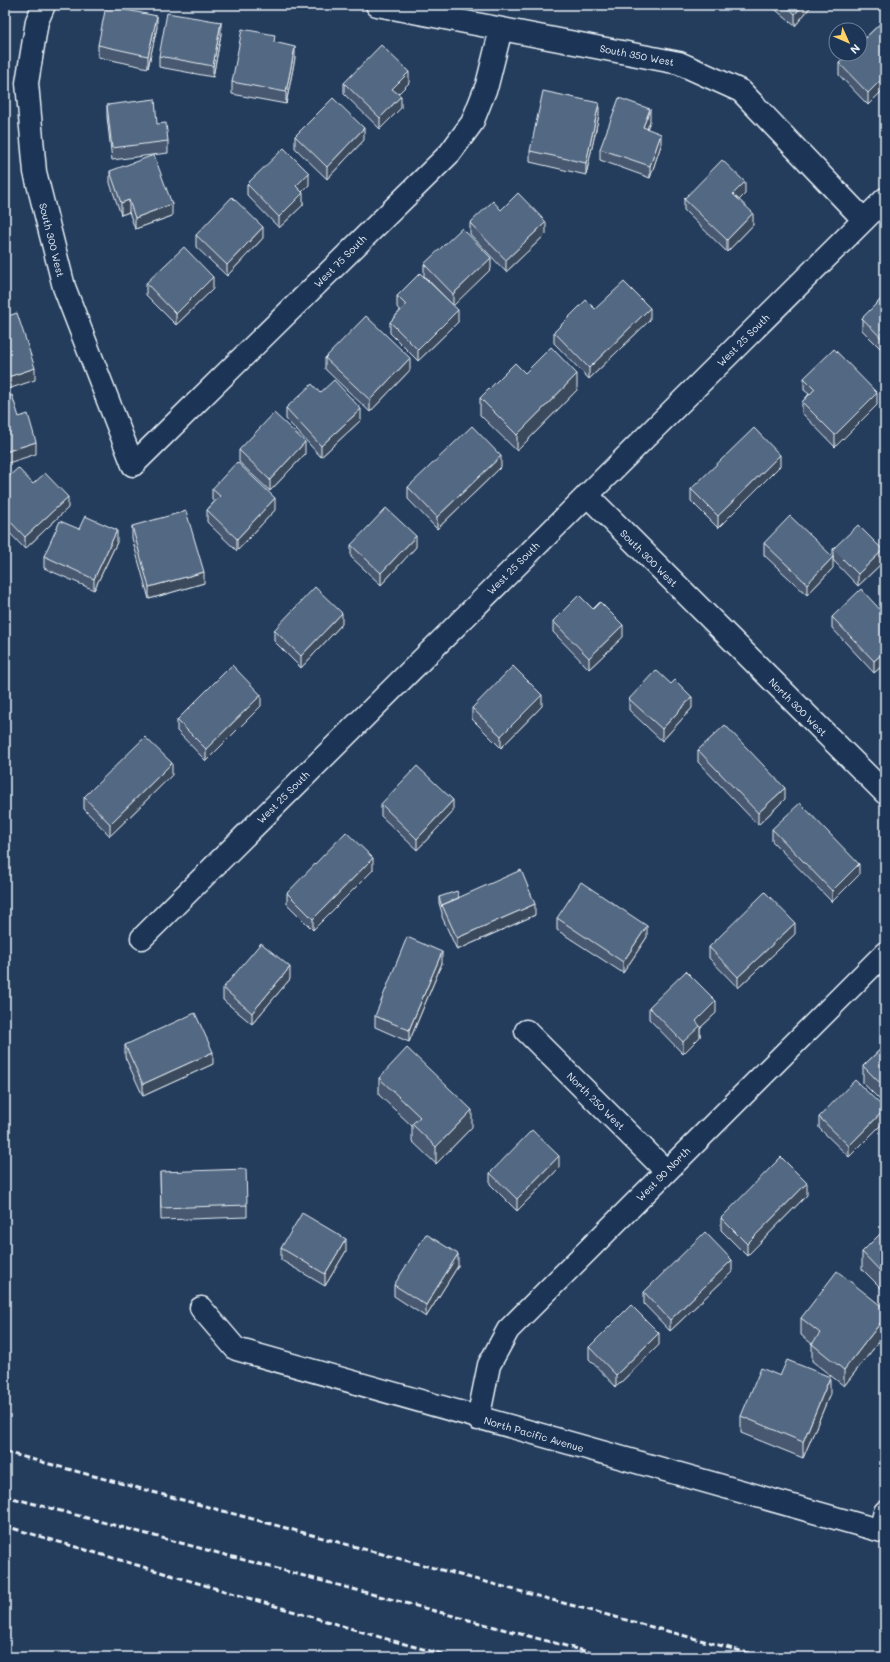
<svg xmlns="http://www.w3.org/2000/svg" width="890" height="1662" viewBox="0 0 890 1662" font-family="Mali,sans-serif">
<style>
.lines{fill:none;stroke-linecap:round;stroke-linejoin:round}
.minor-casing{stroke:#e8f1f8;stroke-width:25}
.minor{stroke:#1d3557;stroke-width:22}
.rail{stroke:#e8f1f8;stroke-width:3;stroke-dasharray:6 3;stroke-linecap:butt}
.wall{fill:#475970;stroke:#e8f1f8}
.shaded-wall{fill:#3a485b;stroke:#e8f1f8}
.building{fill:#536782;stroke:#e8f1f8}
.labels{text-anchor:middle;stroke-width:3.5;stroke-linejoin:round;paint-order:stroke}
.street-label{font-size:10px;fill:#e8f1f8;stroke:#1d3557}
</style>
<rect width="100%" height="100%" fill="#253d5d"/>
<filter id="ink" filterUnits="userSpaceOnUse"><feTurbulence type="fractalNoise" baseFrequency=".025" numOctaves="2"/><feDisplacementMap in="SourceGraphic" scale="8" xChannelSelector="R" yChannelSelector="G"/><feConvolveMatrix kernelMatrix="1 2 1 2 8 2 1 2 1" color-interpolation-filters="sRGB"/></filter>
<g filter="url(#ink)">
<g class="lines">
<defs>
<path id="minor" d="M44,5L37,21L27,83L35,172L64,287L133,465L450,153L472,123L487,85L501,29
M377,5L679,63L741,91L864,220
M587,495L885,793
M142,938L885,199
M526,1031L666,1171
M201,1308L236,1349L885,1532
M478,1419L489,1365L508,1330L885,953
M880,1530L885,1512"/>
</defs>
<use href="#minor" class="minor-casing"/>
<use href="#minor" class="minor"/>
<path class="rail" d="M5,1452L763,1657
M5,1496L607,1657
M5,1526L390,1640L452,1657"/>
</g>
<path class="wall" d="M770,5H812L795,26Z
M885,19V88L868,105L839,75V63Z
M157,27L148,68L98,57V45Z
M221,34L213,77L159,67V56Z
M275,43L295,58L286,104L232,94V82Z
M344,83H409L398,94L401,108L380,129L344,94Z
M107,105L157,124L168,141V153L112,160L107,117Z
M599,115L586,175L530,162V151Z
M650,121L647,129L661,145L650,178L600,160V149Z
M295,136L364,140L327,179L295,148Z
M110,171L172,216L135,229L129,212L121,215L110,183Z
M247,184L309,185L302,192L303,205L279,228L247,195Z
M745,194L739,200L753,225L727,252L684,210V199Z
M470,223L546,234L506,272L470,234Z
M196,235L263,238L227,276L196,247Z
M424,264L491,269L453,305L458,322L418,361L390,333V322L400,311L397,307V296L452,304L424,276Z
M146,283L213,289L176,325L146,295Z
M885,295V353L862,330V318Z
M595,309L650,320L589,379L554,343V332Z
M325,358L410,370L370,412L325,369Z
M525,373L577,390L517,451L480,415V398Z
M804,378L877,405L835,447L802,413V402L809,394L804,390Z
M320,393L361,420L321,457L286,419V408Z
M239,450L305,454L270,491L239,462Z
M780,466L718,528L691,501V489Z
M501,467L437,529L408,499V487Z
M5,480L33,484L68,508L25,549L5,528Z
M212,489L275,510L237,551L207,522V510L214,502L212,500Z
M132,526L204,583L149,599L132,538Z
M79,529L117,542L94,590L44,568V556Z
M764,543L833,568L807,595L764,555Z
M351,545L416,547L381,585L351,557Z
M833,549L883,562L858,586L833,560Z
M593,609L623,637L589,669L553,632V621Z
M885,615V663L874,673L832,628V617Z
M342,624L301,668L274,641V630Z
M671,684L692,708L662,741L629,710V699Z
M261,706L206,761L177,731V720Z
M542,706L501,748L472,719V708Z
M698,750L785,799L758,825L698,762Z
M172,775L110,836L84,809V797Z
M381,804L453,812L417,850L381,816Z
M772,829L859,875L832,902L772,841Z
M373,870L313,930L287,904V893Z
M439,897L459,898L535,915L457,950L442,917V913L439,903Z
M557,918L647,937L623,973L557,930Z
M795,934L738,988L709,958V947Z
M442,963L409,1042L375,1027V1016Z
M290,979L252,1024L223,1000V988Z
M649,1007L716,1013L700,1028V1037L683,1054L649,1019Z
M125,1045L213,1064L143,1096L125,1057Z
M885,1045V1105L863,1083V1066Z
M379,1078L472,1127L436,1164L412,1141V1126L379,1095Z
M819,1117L885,1121L849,1157L819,1128Z
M559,1168L517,1211L490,1184V1173Z
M160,1172L247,1205V1217L161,1220Z
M807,1195L747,1256L721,1230V1218Z
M885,1229V1292L862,1269V1252Z
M281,1248L346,1251L325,1286L281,1260Z
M458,1266L426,1317L394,1296V1285Z
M732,1272L670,1331L644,1304V1292Z
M885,1309V1334L844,1386L812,1361V1344L801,1335V1318Z
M659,1345L616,1387L589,1359V1347Z
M780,1376L830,1394L803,1458L741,1433V1416Z"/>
<path class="shaded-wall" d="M803,5H812L795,26V14Z
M157,16V27L148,68V56Z
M221,22V34L213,77V66Z
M295,47V58L286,104V92Z
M409,72V83L392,100V89Z
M885,76V88L868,105V93Z
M401,96V108L380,129V118Z
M599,103V115L586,175V163Z
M650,109V121L643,139V127Z
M364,128V140L327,179V167Z
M661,134V145L650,178V166Z
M309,173V185L296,198V186Z
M745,182V194L733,206V194Z
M303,193V205L279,228V217Z
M129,200V212L121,215V203Z
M172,204V216L135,229V218Z
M753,213V225L727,252V240Z
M546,222V234L506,272V260Z
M263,227V238L227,276V265Z
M491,258V269L453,306V294Z
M213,277V289L176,325V314Z
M5,304H6V315L5,316Z
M650,308V320L589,379V368Z
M458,310V322L418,361V350Z
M410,358V370L370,412V400Z
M35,368V380L5,390V378Z
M577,374V390L517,451V435Z
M877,393V405L835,447V435Z
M361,409V420L321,457V446Z
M36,442V454L5,464V452Z
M305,442V454L270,491V480Z
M780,455V466L718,528V516Z
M501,456V467L437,529V517Z
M68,497V508L25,549V537Z
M275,498V510L237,551V539Z
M117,530V542L94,590V579Z
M416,536V547L381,585V573Z
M883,550V562L858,586V574Z
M833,557V568L807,595V584Z
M204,572V583L149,599V587Z
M342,613V624L301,668V656Z
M623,625V637L589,669V658Z
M885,651V663L874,673V661Z
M261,695V706L206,761V749Z
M542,695V706L501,748V736Z
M692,697V708L662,741V729Z
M172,763V775L110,836V824Z
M785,788V799L758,825V813Z
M453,800V812L417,850V839Z
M373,858V870L313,930V919Z
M859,864V875L832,902V891Z
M535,904V915L457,950V938Z
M795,923V934L738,988V977Z
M647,926V937L623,973V962Z
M442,952V963L409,1042V1030Z
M290,967V979L252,1024V1013Z
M716,1001V1013L700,1028V1037L683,1054V1042L696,1021Z
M213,1052V1064L143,1096V1084Z
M885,1109V1121L849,1157V1146Z
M472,1110V1127L436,1164V1147Z
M559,1156V1168L517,1211V1199Z
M807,1183V1195L747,1256V1244Z
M346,1239V1251L325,1286V1274Z
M458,1254V1266L426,1317V1305Z
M732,1260V1272L670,1331V1320Z
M885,1317V1334L844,1386V1370Z
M659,1333V1345L616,1387V1375Z
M830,1377V1394L803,1458V1442Z"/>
<path class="building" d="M785,5H803L795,14Z
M106,6L157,16L148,56L98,45Z
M167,13L221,22L213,66L159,56Z
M885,19V76L868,93L839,63L849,54H860V43Z
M242,29L275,35L274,42L295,47L286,92L232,82Z
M381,45L409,72L392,89L401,96L380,118L344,83Z
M543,91L599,103L586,163L530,151Z
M333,98L364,128L327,167L295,136Z
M619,98L650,109L643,127L661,134L650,166L600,149Z
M155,99L157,124L166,123L168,141L112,148L107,105Z
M284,148L309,173L296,186L303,193L279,217L247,184Z
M154,155L172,204L135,218L129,200L121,203L110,171Z
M722,160L745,182L733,194L753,213L727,240L684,199Z
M518,193L546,222L506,260L470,223L493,201L501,210Z
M232,197L263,227L227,265L196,235Z
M462,228L491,258L453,294L424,264Z
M184,247L213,277L176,314L146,283Z
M420,273L458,310L418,350L390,322L406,305L397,296Z
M624,282L650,308L589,368L554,332L586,300L595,309Z
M885,295V342L862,318Z
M17,313L35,368L5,378V317Z
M366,316L410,358L370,400L325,358Z
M551,347L577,374L517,435L480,398L515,363L525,373Z
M834,349L877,393L835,435L802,402L815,389L804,378Z
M334,380L361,409L321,446L286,408L312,384L320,393Z
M12,395L19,417L28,414L36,442L5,452V398Z
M274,413L305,442L270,480L239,450Z
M472,426L501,456L437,517L408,487Z
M754,428L780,455L718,516L691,489Z
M237,462L275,498L237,539L207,510L220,496L212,489Z
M18,468L33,484L45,473L68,497L25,537L5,516V515L9,511L5,506V480Z
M386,508L416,536L381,573L351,545Z
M186,511L204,572L149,587L132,526Z
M85,516L117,530L94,579L44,556L60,521L79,529Z
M790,516L833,557L807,584L764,543Z
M858,525L883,550L858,574L833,549Z
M315,587L342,613L301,656L274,630Z
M861,589L885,615V651L874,661L832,617Z
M579,595L593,609L600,602L623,625L589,658L553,621Z
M232,665L261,695L206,749L177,720Z
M513,666L542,695L501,736L472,708Z
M656,670L671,684L675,680L692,697L662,729L629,699Z
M725,725L785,788L758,813L698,750Z
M145,737L172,763L110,824L84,797Z
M417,766L453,800L417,839L381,804Z
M800,803L859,864L832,891L772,829Z
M346,832L373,858L313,919L287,893Z
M521,870L535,904L457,938L442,905Z
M581,882L647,926L623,962L557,918Z
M457,891L459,898L442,905V907L439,897Z
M765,892L795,923L738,977L709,947Z
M407,937L442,952L409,1030L375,1016Z
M261,943L290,967L252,1013L223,988Z
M686,971L716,1001L696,1021L700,1026L683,1042L649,1007Z
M195,1013L213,1052L143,1084L125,1045Z
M885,1045V1088L863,1066Z
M407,1048L472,1110L436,1147L412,1124L420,1117L379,1078Z
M855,1080L885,1109L849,1146L819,1117Z
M532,1130L559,1156L517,1199L490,1173Z
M781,1157L807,1183L747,1244L721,1218Z
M246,1169L247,1205L161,1208L160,1172Z
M302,1213L346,1239L325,1274L281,1248Z
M885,1229V1276L862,1252Z
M705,1232L732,1260L670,1320L644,1292Z
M426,1234L458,1254L426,1305L394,1285Z
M837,1271L885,1309V1317L844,1370L812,1344L820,1333L801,1318Z
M631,1305L659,1333L616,1375L589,1347Z
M787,1360L830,1377L803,1442L741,1416L761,1368L780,1376Z"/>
</g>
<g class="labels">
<g class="street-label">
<text transform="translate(637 55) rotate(11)" y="4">South 350 West</text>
<text transform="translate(52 240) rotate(76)" y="4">South 300 West</text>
<text transform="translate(340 261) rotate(-45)" y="4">West 75 South</text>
<text transform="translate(743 340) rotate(-45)" y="4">West 25 South</text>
<text transform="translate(649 558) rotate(45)" y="4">South 300 West</text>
<text transform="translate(513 568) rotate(-45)" y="4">West 25 South</text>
<text transform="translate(798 707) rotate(45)" y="4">North 300 West</text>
<text transform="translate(283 797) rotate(-45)" y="4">West 25 South</text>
<text transform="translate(596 1101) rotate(45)" y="4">North 250 West</text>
<text transform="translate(663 1174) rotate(-45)" y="4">West 90 North</text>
<text transform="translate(534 1434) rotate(16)" y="4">North Pacific Avenue</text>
</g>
</g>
<rect width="890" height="1662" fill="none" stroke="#1d3557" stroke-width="20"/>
<rect x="10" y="10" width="870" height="1642" fill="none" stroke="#e8f1f8" stroke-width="1.5" filter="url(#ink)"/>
<g transform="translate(848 42) rotate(135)"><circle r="19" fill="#1d3557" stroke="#6e8097"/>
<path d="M0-3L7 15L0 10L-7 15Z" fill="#ffd166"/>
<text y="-6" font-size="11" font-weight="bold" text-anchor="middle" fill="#e8f1f8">N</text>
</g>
</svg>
